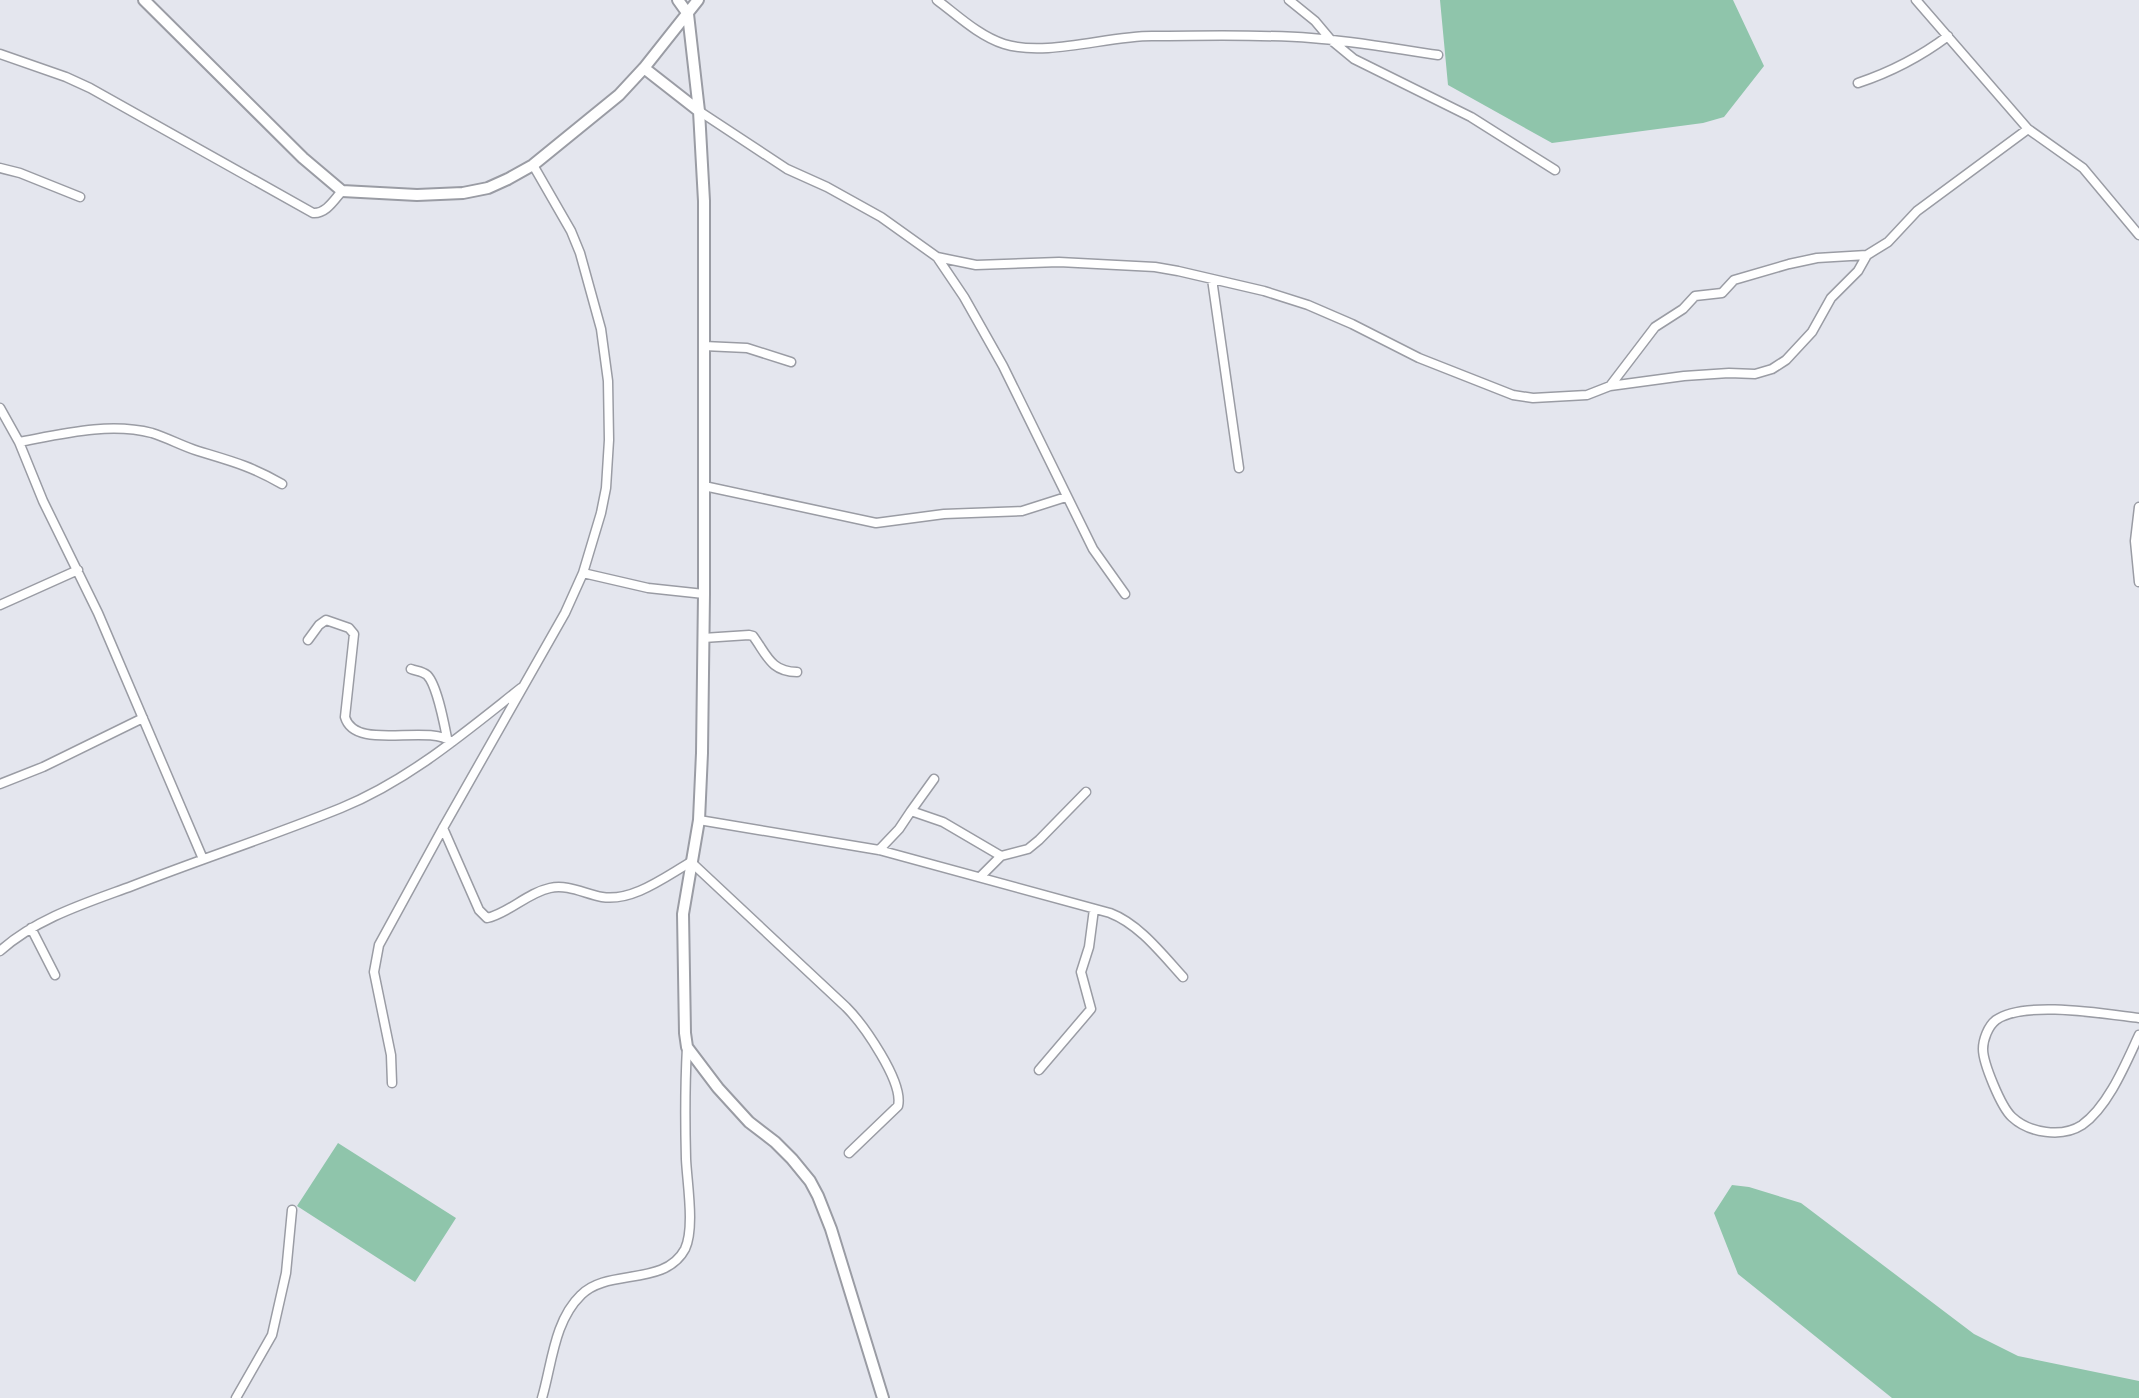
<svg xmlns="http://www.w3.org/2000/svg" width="2139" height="1398" viewBox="0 0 2139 1398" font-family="Mulish,sans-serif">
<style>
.green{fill:#8fc5ab}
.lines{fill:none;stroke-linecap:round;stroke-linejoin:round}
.street-casing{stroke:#9a9ca4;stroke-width:11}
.secondary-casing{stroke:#9a9ca4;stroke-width:14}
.street{stroke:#fff;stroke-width:8}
.secondary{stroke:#fff;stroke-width:10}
</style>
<rect width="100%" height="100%" fill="#e4e6ee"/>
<path class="green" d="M1440,0H1733L1764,66L1724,117L1703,123L1552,143L1448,85Z
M338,1143L456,1218L415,1282L297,1206Z
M1732,1185L1749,1187L1801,1203L1974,1334L2018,1356L2139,1381V1398H1892L1738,1274L1714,1213Z"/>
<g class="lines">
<defs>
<path id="street" d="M937,0C957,15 979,36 1004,44C1046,57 1107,36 1152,36C1204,36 1259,34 1311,38C1354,41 1396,49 1438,55
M1289,0L1315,21L1331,40L1354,59L1471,117L1555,170
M1916,0L2028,129L2083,168L2139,235
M0,54L66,77L90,88L313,213C326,214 334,200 342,191
M1858,83C1891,72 1920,57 1948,36
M699,111L787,169L827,187L881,217L937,257L964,297L1003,366L1093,549L1125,594
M0,168L20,173L80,197
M937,257L976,265L1059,262L1155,267L1178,271L1264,291L1308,305L1352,324L1419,358L1513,395L1533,398L1587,395L1610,386L1684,376L1729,373L1755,374L1772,369L1786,360L1812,332L1831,298L1858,271L1867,255L1888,242L1917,211L2028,129
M1212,279L1239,468
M704,346L747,348L791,362
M1610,386L1655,327L1683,309L1695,296L1722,293L1734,280L1789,264L1817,258L1867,255
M0,408L19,442L43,501L98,613L203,859
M19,442C62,434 109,422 152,433C168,438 182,446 198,451C231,461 251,466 282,484
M704,486L876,523L944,514L1022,511L1066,497
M2139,507L2135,541L2139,582
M583,573L648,588L704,594
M0,605L78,570
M703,638L749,635L753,636C767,655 771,672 797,672
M308,640L319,625L326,620L349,628L354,634L345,717C355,752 427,723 452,742
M411,669C416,671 422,671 427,675C437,685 444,723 447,738
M0,784L43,767L143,718
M911,811L934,779
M699,820L879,850L1110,913C1139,924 1162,954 1183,977
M443,828L479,910L487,918C509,913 527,893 550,888C568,884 585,894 602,897C633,902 666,876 691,862L846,1007C863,1024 904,1082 898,1106L849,1153
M879,850L899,829L911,811L943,822L1001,856
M980,877L1001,856L1028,849L1039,840L1086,792
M31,928L55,975
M0,951C37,918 86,903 132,886C201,859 272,836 341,808C409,780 464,733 521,688
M2139,1018C2105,1014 2024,1000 1996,1020C1988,1026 1983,1040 1983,1049C1983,1063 2001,1107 2012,1117C2029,1133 2062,1138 2082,1125C2108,1107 2126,1063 2139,1035
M1039,1070L1091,1009L1081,972L1089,947L1094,909
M392,1083L391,1055L374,972L379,945L443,828L565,613L583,573L601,513L606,488L609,440L608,381L601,329L580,253L571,231L533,165
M236,1398L272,1335L286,1273L292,1210
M542,1398C552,1364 554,1321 581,1295C607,1268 665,1287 685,1249C695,1228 687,1182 686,1159C685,1122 685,1084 687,1047"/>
<path id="secondary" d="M144,0L303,158L342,191L417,195L463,193L488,188L508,179L533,165L619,95L644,68L698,0
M678,0L688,14L699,111L704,201V594L702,753L699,820L683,914L685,1033L687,1047L718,1088L749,1122L775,1142L792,1159L810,1181L818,1196L831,1229L883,1398
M644,68L699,111"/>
</defs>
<use href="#street" class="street-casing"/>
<use href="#secondary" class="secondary-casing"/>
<use href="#street" class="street"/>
<use href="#secondary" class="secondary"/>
</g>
</svg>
